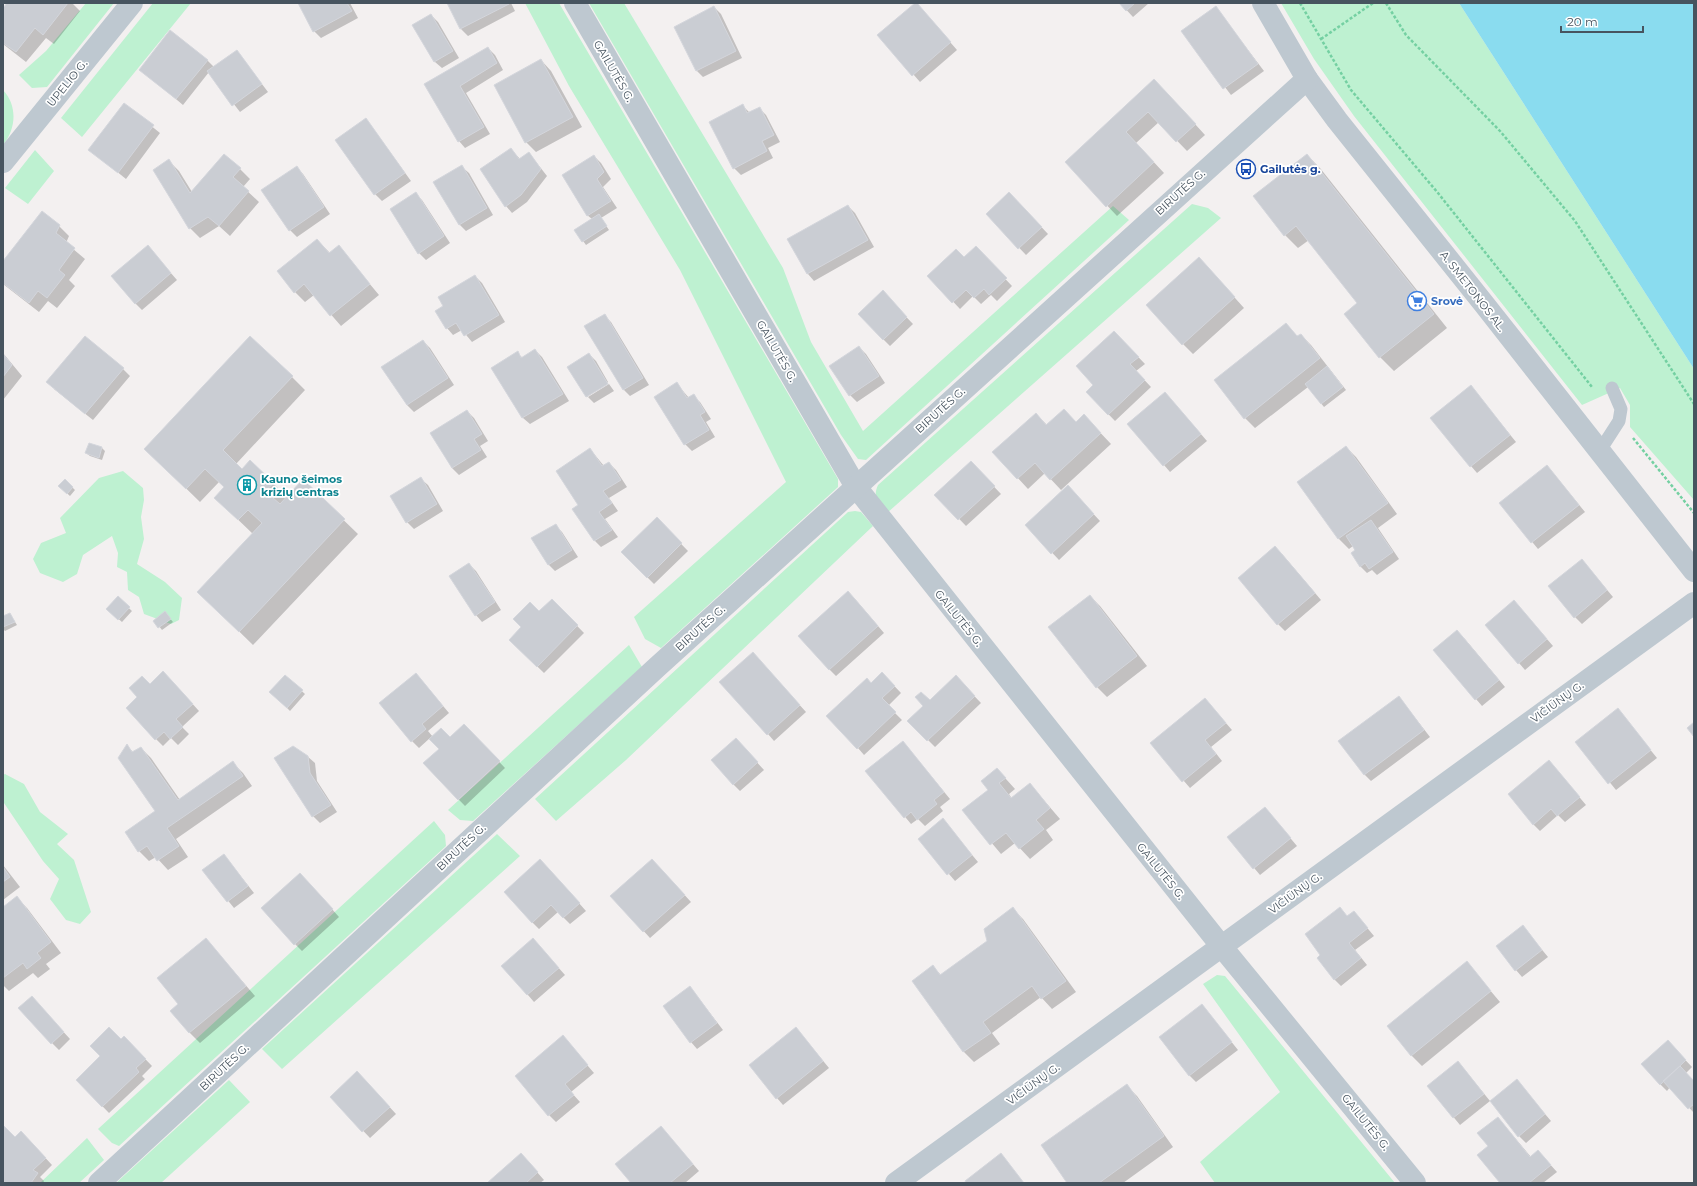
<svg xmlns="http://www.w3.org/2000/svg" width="1697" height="1186" viewBox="0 0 1697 1186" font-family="Montserrat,sans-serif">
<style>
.green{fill:#bef1d1}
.water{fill:#8adcef}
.shadow{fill:#0003}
.building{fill:#cacdd3;stroke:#d4d6dc}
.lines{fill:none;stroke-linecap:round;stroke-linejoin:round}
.path{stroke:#74d0a2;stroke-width:2.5;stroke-dasharray:3 2;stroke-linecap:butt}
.service{stroke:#bec8d0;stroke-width:13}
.minor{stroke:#bec8d0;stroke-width:22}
.tertiary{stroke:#bec8d0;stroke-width:22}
.labels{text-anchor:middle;stroke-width:3.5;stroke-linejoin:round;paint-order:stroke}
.street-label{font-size:11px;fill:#47545f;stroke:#fff}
.transit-label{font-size:11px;font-weight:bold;fill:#164399;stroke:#fff;text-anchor:start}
.shop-label{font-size:11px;font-weight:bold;fill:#366cbe;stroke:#fff;text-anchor:start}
.culture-label{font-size:11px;font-weight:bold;fill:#0d838f;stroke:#fff;text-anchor:start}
</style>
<rect width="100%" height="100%" fill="#f3f0f0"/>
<path class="green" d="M86,3H114L47,87L32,88L19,75L46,51Z
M153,3H191L82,137L61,118Z
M525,3H559L838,479V487L661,648L645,639L634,617L786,482L680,270L569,86Z
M589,3H624L783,268L811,342L863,431L1113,206L1129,220L866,460L858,459L841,435Z
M1281,3H1459L1694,369V500L1630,427V405L1620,388L1582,405L1354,116L1314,59Z
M3,90C18,106 16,129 3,145Z
M35,150L54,171L28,204L5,188Z
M1192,204L1208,208L1221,218L887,513C879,503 872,498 878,485Z
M123,471L143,488L144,500L141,517L144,539L137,564L165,582L182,598L179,620L171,624L144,614L139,597L128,590L127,572L117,567L118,553L112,536L83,555L77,574L63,582L40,573L33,559L41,543L66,533L60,518L99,478Z
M855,511L861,512L873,526L626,760L556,821L535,799L848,512Z
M629,645L642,667L473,821L460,820L448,810Z
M5,774L24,784L40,812L68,834L57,844L74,860L91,912L80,924L66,920L50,899L59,879L43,861L4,803L3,775Z
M434,821L445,835L446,846L119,1146L112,1143L98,1129Z
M497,834L520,856L282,1069L262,1049Z
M1217,975L1225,976L1230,982L1395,1183H1215L1200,1162L1280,1092L1203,984Z
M229,1080L250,1102L161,1183H116Z
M87,1138L104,1160L79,1183H40Z"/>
<path class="water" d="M1459,3H1694V369Z"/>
<path class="shadow" d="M8,3H72L80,11L54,44L46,38L26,62L3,44V10Z
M299,3H350L358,18L321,38L314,31Z
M448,3H511L515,11L468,36L461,29Z
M916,3L957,50L920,82L879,35Z
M1120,3H1149L1133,17Z
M714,7L721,14L742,58L703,77L696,70Z
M1216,8L1264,71L1231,95L1183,32Z
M431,15L438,22L459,58L442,68L435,62L413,25Z
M488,48L495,55L503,70L466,93L490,134L465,148L459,141L425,84Z
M237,51L268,92L240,112L209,72L183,105L140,69L207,60L214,67Z
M541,60L551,71L582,127L536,152L526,142Z
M1164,90L1205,135L1187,151L1159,122L1136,143L1164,173L1117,216L1066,162Z
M124,104L160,133L126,179L90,150Z
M743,106L750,113L759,108L766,115L780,142L768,148L773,158L741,175L734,168Z
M366,119L411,181L382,201L375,194L337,140Z
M511,149L520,159L529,153L547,176L527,202L512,213L506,206Z
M1307,155L1320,168L1447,328L1394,371L1380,357L1345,314L1358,303L1309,240L1298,248L1285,235Z
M594,156L601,163L611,179L603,187L617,208L601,218L609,230L586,245L575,230L592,219L587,215Z
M169,161L179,171L192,192L240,169L250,179L243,187L259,202L230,236L219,226L200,238L190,228Z
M296,167L303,174L330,214L297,237L290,230Z
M462,167L469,173L493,215L466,231L459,224Z
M415,194L422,200L450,243L426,260L419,253Z
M1016,200L1048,234L1026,255L987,214Z
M848,206L855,213L874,247L814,281L808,274L788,240Z
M59,226L69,236L66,243L85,259L69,280L75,286L57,308L48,301L39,312L3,284V262Z
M317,240L330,253L339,247L379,295L341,326L314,295L305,302L295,292Z
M148,247L177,280L142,310L135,303Z
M976,248L1012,286L997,301L991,295L981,304L973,296L960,309L929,276L964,259Z
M1209,269L1244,308L1193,354L1183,344Z
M475,276L482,283L505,322L472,342L462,330L453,335L447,328L445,307Z
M889,299L913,324L890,346L883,339Z
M604,315L611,322L649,385L630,396L624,390L585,327Z
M1286,324L1298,337L1301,335L1311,345L1346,390L1324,407L1308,387L1255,428L1245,418Z
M1121,339L1145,364L1136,371L1151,387L1115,421L1087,392L1095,385Z
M423,341L430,348L454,385L414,412L407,405L383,367Z
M859,347L866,354L885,383L857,402L850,395L831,366Z
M535,350L542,357L569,401L530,424L523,418L492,368L517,353L523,358Z
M3,353L22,376L3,400Z
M589,354L596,361L608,382L587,397L569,367Z
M123,369L130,376L93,420L54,389Z
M292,377L305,390L236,464L242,470L273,483L287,498L303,481L358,534L253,645L212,605L253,534L229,511L225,487L219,482L200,502L159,462Z
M609,384L614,391L594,403L588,397Z
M677,384L689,398L693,396L700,402L711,419L706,422L715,437L692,451L685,444Z
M1165,393L1207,441L1170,472L1164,465Z
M1477,394L1516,442L1477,473L1471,466Z
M467,411L474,418L488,441L480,446L487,457L459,475L452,468L431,433Z
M1036,414L1047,425L1076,423L1094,426L1111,444L1061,490L1045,473L1028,489L994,452Z
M90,444L102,448L105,451L102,460L90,456L86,453Z
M1346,447L1356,457L1397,514L1378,528L1399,559L1377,575L1372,570L1367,573L1360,566L1353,546L1349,549L1339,539L1298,482Z
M590,449L604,466L609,463L616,470L627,487L609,498L618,511L605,519L618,537L601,547L595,541L574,509L580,505Z
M977,469L1001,494L966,526L936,495Z
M1553,473L1585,512L1538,549L1501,504Z
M421,479L428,485L443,511L414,529L407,522Z
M65,480L75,490L70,496L59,486Z
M1075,494L1100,521L1059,560L1026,525Z
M657,519L688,551L654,584L622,552Z
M555,525L562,532L578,557L555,571L548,564Z
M1282,554L1321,600L1285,631L1278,624Z
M469,564L476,571L501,610L482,622L476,615Z
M1588,567L1613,597L1582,624L1575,617Z
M1090,596L1100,606L1147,666L1107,697L1097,687Z
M118,598L132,611L122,622L107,609Z
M855,599L884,633L836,676L829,669Z
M552,600L584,633L544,673L510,640Z
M1521,609L1553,646L1525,670L1519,663Z
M10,614L17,625L5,631L3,629V617Z
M168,616L173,622L162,630L155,621Z
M1464,638L1505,687L1482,706L1476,699Z
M759,660L806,712L774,741L768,734Z
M882,673L901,693L888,706L902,720L864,755L858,748Z
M285,676L305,694L290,711L271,692Z
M956,677L981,703L935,747L909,721Z
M170,679L199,711L182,727L189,734L178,745L171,738L163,746L156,739L150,685Z
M422,681L449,713L428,731L433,737L450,738L471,732L505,768L465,806L424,764L440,749L430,738L419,748L412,741Z
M1399,697L1430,737L1371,781L1364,774Z
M1211,706L1232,730L1211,747L1222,761L1190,788L1151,743Z
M1618,710L1657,758L1616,790L1577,742Z
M903,742L950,799L940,807L943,811L925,826L918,819L911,824L867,771Z
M127,746L134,753L141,748L151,758L180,800L233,763L243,773L252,786L176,839L188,857L168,870L156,857L149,861L139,851L157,812Z
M742,746L764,770L740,791L733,784Z
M307,756L315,763L317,781L337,812L320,823L313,816Z
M1555,768L1586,805L1565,822L1558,815L1540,831L1533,824Z
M997,769L1015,789L1009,794L1012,799L1030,784L1060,819L1046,830L1053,840L1030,859L1015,843L1001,854L964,810L989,790Z
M1265,808L1297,846L1260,875L1229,838Z
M943,820L978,862L955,881L919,839Z
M224,855L254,893L234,908L204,871Z
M3,865L20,887L3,900Z
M547,867L586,911L570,924L558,912L539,929L532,922Z
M659,867L691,902L650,938L612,896Z
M307,881L339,917L302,951L295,944Z
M17,898L27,908L61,953L46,964L50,969L38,978L33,973L9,991L3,985V908Z
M1013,909L1023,919L1076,992L1052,1009L1041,997L992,1033L1000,1044L974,1062L964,1052L914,981L933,967L941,975L988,941Z
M1354,912L1374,936L1355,950L1367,965L1341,986L1334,979L1348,917Z
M1529,934L1548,957L1522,977L1516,970Z
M206,939L255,996L200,1043L189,1032L180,1004Z
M533,939L565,975L534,1002L503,966Z
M1467,963L1500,1002L1422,1066L1411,1055Z
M690,987L723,1030L697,1049L691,1042Z
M38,1004L70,1039L59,1050L52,1043Z
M1202,1005L1238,1050L1196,1082L1189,1075Z
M796,1028L829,1068L783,1105L777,1098Z
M124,1037L152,1066L142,1076L145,1079L109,1113L77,1080Z
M569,1044L594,1073L571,1092L580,1102L556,1122L549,1115Z
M1674,1048L1692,1067L1686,1073L1694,1082V1113L1670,1087L1667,1091L1660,1084Z
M1464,1069L1490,1101L1460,1125L1428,1086Z
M364,1079L396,1114L370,1138L331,1097Z
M1517,1081L1551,1121L1526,1143L1519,1136Z
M1127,1086L1137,1096L1173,1147L1123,1183H1069Z
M1498,1118L1531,1157L1538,1151L1557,1172L1543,1183H1501L1489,1147Z
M3,1126L15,1138L28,1139L52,1165L40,1177L44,1181L43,1183H3Z
M661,1127L699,1171L685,1183H632Z
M521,1154L544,1180L540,1183H488Z"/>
<path class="building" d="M7,3H68L43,35L35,28L16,52L3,43V8Z
M298,3H347L352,11L313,32Z
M447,3H509V4L460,29Z
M915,3H917L951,42L912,76L877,35Z
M1119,3H1135L1126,11Z
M714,6L736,51L696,71L674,27Z
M1216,6L1258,64L1223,89L1181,31Z
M431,14L453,51L434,62L412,25Z
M170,30L208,60L176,99L139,70Z
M488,47L497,63L460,86L484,127L458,142L424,84Z
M237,50L262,84L232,106L207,71Z
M541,59L573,117L525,143L494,85Z
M1154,79L1196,124L1176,142L1148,112L1126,132L1154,162L1106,207L1065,162Z
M124,103L154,125L118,173L88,150Z
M743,104L747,113L760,107L774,135L762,141L767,151L733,169L709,122Z
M366,118L405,173L374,195L335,140Z
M511,148L519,159L529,152L541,169L521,195L505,207L480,169Z
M224,154L241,168L233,177L249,191L219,226L208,217L189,229L153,170L169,159L190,193Z
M1307,154L1434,314L1379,358L1344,314L1357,303L1296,226L1284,236L1253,196Z
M594,155L604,172L597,179L611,201L587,216L562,175Z
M462,165L487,208L459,225L433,182Z
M297,166L324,207L289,231L261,190Z
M416,192L444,236L418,254L390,209Z
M1009,192L1042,227L1018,249L986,214Z
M848,205L868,240L807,274L787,239Z
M42,211L60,225L56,233L75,248L59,270L65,275L47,298L38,291L29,303L3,283V261Z
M599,214L607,226L582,242L574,230Z
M317,239L329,253L339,245L370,284L330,316L304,284L294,293L277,271Z
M148,245L171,273L135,304L111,276Z
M976,246L1007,278L989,295L984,289L974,298L966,290L952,303L927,276L956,249L964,257Z
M1199,257L1235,297L1182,345L1146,305Z
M475,275L499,315L464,336L456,323L446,329L435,311L443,306L438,297Z
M883,290L907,317L883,340L858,314Z
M605,314L643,378L623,390L584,326Z
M1286,323L1297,336L1301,334L1320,358L1244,419L1214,380Z
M1114,331L1139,357L1130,364L1145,380L1108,415L1086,392L1093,385L1076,366Z
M85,336L124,368L85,414L46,382Z
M250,336L293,376L223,450L242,469L250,460L274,483L265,491L280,504L303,479L345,519L239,632L197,592L262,523L248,510L238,520L214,498L224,487L205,469L186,489L144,449Z
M423,340L448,378L407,405L381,367Z
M859,346L879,376L849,396L829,366Z
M535,349L563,394L522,418L491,368L518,351L521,358Z
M589,353L608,384L586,397L567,367Z
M3,354L12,365L3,377Z
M1327,366L1343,387L1321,404L1305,384Z
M677,382L687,398L694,394L705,412L700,415L709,430L684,445L654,397Z
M1471,385L1510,435L1470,467L1430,418Z
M1165,392L1201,434L1163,466L1127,424Z
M1064,409L1076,422L1084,414L1101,433L1050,480L1035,463L1017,479L992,452L1036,413L1046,425Z
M467,410L482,434L474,439L481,450L452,468L430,433Z
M89,443L102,447L99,458L85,453Z
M1346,446L1388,503L1338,539L1297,482Z
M590,448L602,466L609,462L621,480L603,491L612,503L599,512L612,530L594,541L572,509L578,505L556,471Z
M971,461L995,486L958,520L934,495Z
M1547,465L1579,505L1531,543L1499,503Z
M421,477L437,504L406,523L390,496Z
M65,479L73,487L67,494L58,486Z
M1068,485L1094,514L1051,554L1025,525Z
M657,517L682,543L647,578L621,552Z
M1371,520L1393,552L1369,569L1365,563L1360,567L1351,553L1355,550L1346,536Z
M556,524L572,550L548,565L531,538Z
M1275,546L1315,593L1277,625L1238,578Z
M1582,559L1607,590L1574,618L1548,586Z
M469,563L495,602L475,616L449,576Z
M848,591L878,626L829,670L798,636Z
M1090,595L1137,656L1096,688L1048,627Z
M118,596L130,607L118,620L106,609Z
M552,599L578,625L537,667L509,640L521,627L513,619L530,602L539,611Z
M1514,600L1547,639L1518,664L1485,625Z
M165,611L171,619L158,628L153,621Z
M10,613L15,622L3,627V616Z
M1457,630L1499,680L1475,700L1433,650Z
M753,652L800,705L767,735L719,682Z
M163,671L193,704L176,719L183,727L170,739L164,732L155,740L126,708L137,697L129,688L142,676L150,684Z
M882,672L895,686L882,698L896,712L857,749L826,716L867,678L871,683Z
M416,673L443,706L422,724L426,729L411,742L379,703Z
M285,675L303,690L287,708L269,692Z
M956,675L975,696L927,741L907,721L923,706L915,697L921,692L930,700Z
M1399,696L1424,730L1364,775L1338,741Z
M1205,698L1226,723L1205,740L1216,754L1182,782L1150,743Z
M1618,708L1651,750L1608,784L1575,742Z
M1694,722V737L1687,728Z
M464,724L500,761L458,800L423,763L439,749L429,739L441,728L450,737Z
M736,738L758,762L733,785L711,760Z
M903,741L944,792L934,800L937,804L917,820L911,812L904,818L865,771Z
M127,744L132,752L141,747L178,800L233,761L243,776L167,828L179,846L157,861L147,846L138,852L125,832L155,811L118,758Z
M293,746L308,756L310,773L331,805L312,817L274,758Z
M1549,760L1580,797L1557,816L1551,809L1533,825L1508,794Z
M997,768L1006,778L999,783L1011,798L1030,783L1050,808L1036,820L1044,829L1019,849L1006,833L990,845L962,810L988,790L981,781Z
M1265,807L1291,838L1253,869L1227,837Z
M943,818L972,855L947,875L918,839Z
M224,854L248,886L227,902L202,870Z
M540,859L580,903L563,918L551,905L532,923L504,892Z
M652,859L685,895L643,932L610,896Z
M3,867L10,877L3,882Z
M300,873L333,909L294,945L261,908Z
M17,896L51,942L37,953L41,958L27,969L23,963L3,978V907Z
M1013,907L1066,981L1041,999L1032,986L983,1022L991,1033L963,1052L912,981L933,965L940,975L987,941L984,929Z
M1340,907L1347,916L1354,911L1368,928L1349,943L1361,958L1334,980L1317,958L1320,955L1305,934Z
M1523,925L1542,950L1515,971L1496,946Z
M206,938L246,986L189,1033L170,1011L178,1004L157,978Z
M533,938L559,968L527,995L501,966Z
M1467,961L1491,991L1411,1056L1387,1026Z
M690,986L717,1023L690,1043L663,1006Z
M32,996L64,1032L51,1044L18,1008Z
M1202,1004L1232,1042L1189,1076L1159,1037Z
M109,1027L121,1039L124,1036L146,1059L136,1068L139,1072L102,1107L76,1080L100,1056L90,1046Z
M796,1027L823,1061L776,1099L749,1065Z
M563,1035L588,1065L565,1084L574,1095L548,1116L515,1076Z
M1668,1040L1686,1060L1660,1085L1641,1064Z
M1458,1061L1484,1094L1453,1118L1427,1086Z
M1680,1066L1694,1081V1104L1688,1109L1663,1081Z
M357,1071L390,1107L362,1132L330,1097Z
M1517,1079L1545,1114L1518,1137L1490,1101Z
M1127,1084L1164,1136L1099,1183H1067L1041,1145Z
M1498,1117L1530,1157L1538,1150L1551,1165L1529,1183H1500L1477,1155L1488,1146L1477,1133Z
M3,1125L15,1137L21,1131L46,1158L33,1170L38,1173L31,1183H3Z
M661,1126L693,1164L670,1183H631L615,1164Z
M521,1153L538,1172L526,1183H487Z
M1001,1153L1024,1183H966L965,1181Z"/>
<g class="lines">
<path class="path" d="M1300,3L1351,90L1438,193L1592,387
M1386,3L1406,35L1500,131L1575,221L1694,404
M1321,39L1373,3
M1633,438L1694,513"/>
<path class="service" d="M1599,452L1619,421L1621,409L1612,388"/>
<path class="minor" d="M575,3L856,487L1222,947L1415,1183
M1307,79L1337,120L1484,304L1694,571
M3,162L132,3
M896,1183L1694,603"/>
<path class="tertiary" d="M99,1183L656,668L1307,79L1263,3"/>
</g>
<defs>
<symbol id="bus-ring" viewBox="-11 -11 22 22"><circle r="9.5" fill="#fff" stroke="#1a4fb4" stroke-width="1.5"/><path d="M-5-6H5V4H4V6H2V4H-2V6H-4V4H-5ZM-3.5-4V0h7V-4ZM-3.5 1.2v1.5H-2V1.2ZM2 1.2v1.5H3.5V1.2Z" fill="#1a4fb4"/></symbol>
<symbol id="supermarket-ring" viewBox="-11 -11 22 22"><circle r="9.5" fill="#fff" stroke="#3f7fe0" stroke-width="1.5"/><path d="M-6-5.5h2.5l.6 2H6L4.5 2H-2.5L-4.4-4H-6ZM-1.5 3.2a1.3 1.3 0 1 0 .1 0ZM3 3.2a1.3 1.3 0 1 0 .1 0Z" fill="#3f7fe0"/></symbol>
<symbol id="building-ring" viewBox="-11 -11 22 22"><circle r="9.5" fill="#fff" stroke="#0f9aa8" stroke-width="1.5"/><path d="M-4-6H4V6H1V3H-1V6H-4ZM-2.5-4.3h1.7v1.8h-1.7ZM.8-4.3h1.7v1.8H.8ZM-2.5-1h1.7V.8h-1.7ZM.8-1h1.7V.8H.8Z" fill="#0f9aa8"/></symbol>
</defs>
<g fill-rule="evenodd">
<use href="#bus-ring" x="1235" y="158" width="22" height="22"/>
<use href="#supermarket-ring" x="1406" y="290" width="22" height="22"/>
<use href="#building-ring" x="236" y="474" width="22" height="22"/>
</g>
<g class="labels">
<g class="street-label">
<text transform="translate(614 71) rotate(60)" y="4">GAILUTĖS G.</text>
<text transform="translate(67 83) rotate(-51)" y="4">UPELIO G.</text>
<text transform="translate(1180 192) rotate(-42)" y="4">BIRUTĖS G.</text>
<text transform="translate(1473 291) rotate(52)" y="4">A. SMETONOS AL.</text>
<text transform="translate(777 351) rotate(60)" y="4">GAILUTĖS G.</text>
<text transform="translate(940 410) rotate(-42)" y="4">BIRUTĖS G.</text>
<text transform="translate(959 618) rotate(51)" y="4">GAILUTĖS G.</text>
<text transform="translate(700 628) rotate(-42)" y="4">BIRUTĖS G.</text>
<text transform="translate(1557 702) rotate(-36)" y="4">VIČIŪNŲ G.</text>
<text transform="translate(461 847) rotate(-43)" y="4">BIRUTĖS G.</text>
<text transform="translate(1161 871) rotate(51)" y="4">GAILUTĖS G.</text>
<text transform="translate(1295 893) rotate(-36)" y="4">VIČIŪNŲ G.</text>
<text transform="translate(224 1067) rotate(-43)" y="4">BIRUTĖS G.</text>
<text transform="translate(1033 1084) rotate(-36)" y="4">VIČIŪNŲ G.</text>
<text transform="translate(1366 1122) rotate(51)" y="4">GAILUTĖS G.</text>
</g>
<g class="transit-label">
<text x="1260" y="173">Gailutės g.</text>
</g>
<g class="shop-label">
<text x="1431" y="305">Srovė</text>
</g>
<g class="culture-label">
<text x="261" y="483">Kauno šeimos<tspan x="261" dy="13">krizių centras</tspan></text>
</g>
</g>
<rect width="1697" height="1186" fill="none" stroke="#47545f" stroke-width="8"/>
<path d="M1561 26v6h82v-6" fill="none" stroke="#47545f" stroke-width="2"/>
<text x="1567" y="26" font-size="12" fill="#47545f" stroke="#ffffff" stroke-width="3" paint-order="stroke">20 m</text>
</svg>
